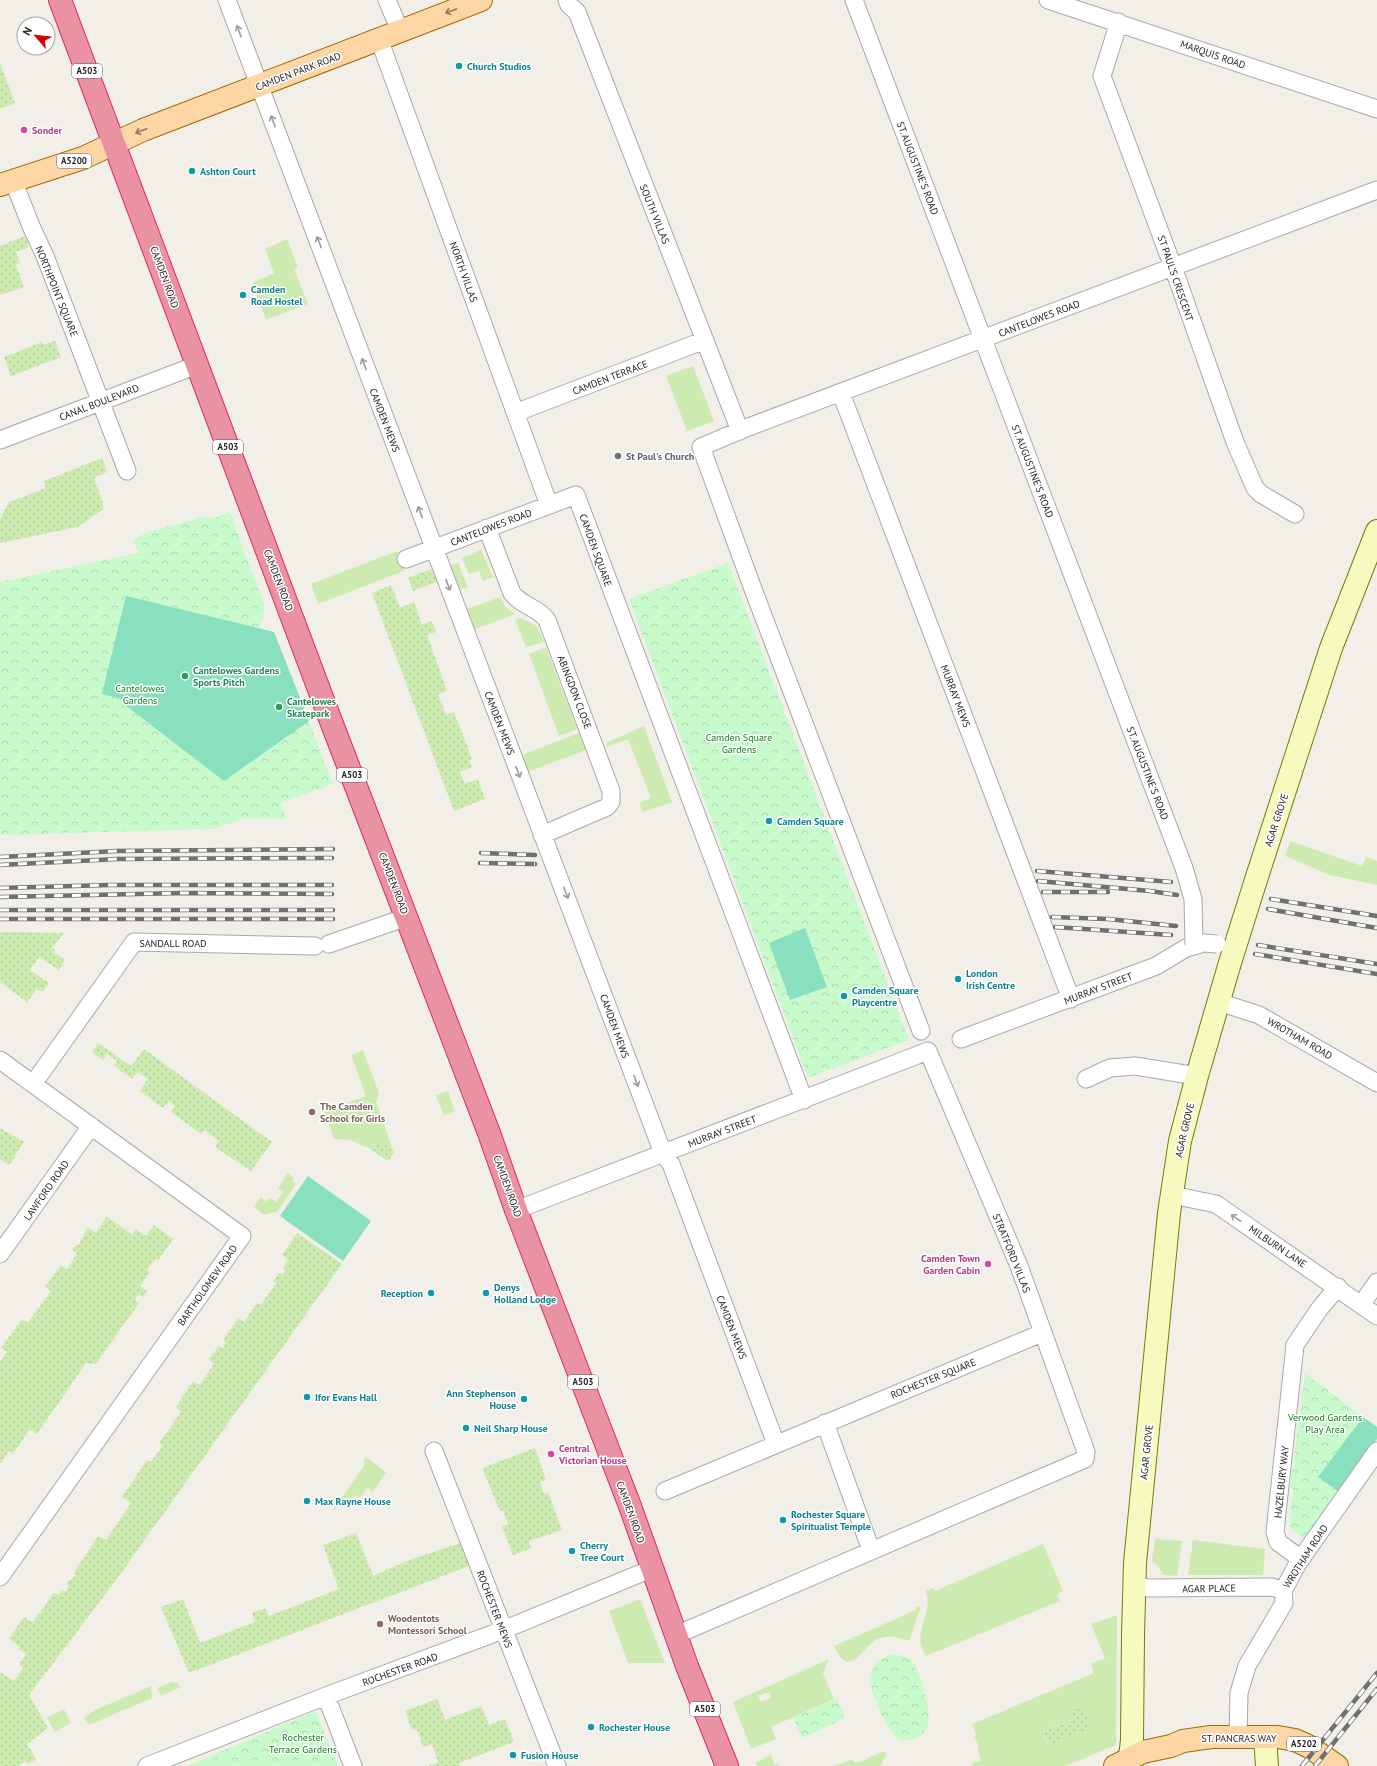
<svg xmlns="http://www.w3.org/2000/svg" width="1377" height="1766" viewBox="0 0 1377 1766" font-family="'PT Sans',sans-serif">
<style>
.grass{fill:#cdebb0;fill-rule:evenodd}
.park{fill:url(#park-crowns)}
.garden{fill:url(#garden-dots)}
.pitch{fill:#88e0be}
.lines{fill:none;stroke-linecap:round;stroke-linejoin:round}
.street-casing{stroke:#a9a9a9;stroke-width:19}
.secondary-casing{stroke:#707d05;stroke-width:24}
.primary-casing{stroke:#a06b00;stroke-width:24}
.highway-casing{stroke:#dc2a67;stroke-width:24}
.street{stroke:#fff;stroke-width:17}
.secondary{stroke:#f7fabf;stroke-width:22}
.primary{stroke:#fcd6a4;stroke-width:22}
.highway{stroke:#e892a2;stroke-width:22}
.rail-casing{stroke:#707070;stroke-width:4.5}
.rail{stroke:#fff;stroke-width:3;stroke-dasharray:9;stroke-linecap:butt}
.street-bridge-casing{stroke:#a9a9a9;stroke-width:19;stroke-linecap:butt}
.secondary-bridge-casing{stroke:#707d05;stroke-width:24;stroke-linecap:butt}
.street-bridge{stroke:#fff;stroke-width:17}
.secondary-bridge{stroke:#f7fabf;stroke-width:22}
.oneway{stroke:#8f7c63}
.oneway2{stroke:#9c9c9c}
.culture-dot{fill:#0f9aa8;stroke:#fff;stroke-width:1.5}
.hotel-dot{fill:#d1479c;stroke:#fff;stroke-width:1.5}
.worship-dot{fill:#6b7280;stroke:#fff;stroke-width:1.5}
.leisure-dot{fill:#2e9e5b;stroke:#fff;stroke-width:1.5}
.education-dot{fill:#8d6e63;stroke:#fff;stroke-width:1.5}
.labels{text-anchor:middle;stroke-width:3;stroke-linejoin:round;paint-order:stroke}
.shield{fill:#fff;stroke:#646464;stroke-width:1}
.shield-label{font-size:9px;font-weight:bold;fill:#222}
.street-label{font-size:10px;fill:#222;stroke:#fff}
.culture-label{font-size:10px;font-weight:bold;fill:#0d838f;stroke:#fff;text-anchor:start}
.hotel-label{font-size:10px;font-weight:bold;fill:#b23c85;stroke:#fff;text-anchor:start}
.worship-label{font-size:10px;font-weight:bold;fill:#5b616d;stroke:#fff;text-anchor:start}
.leisure-label{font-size:10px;font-weight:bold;fill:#27864d;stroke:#fff;text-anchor:start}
.park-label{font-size:10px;fill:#0c8416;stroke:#fff}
.education-label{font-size:10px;font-weight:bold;fill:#785e54;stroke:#fff;text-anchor:start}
</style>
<defs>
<pattern id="park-crowns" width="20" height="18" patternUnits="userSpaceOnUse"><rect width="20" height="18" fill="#c8facc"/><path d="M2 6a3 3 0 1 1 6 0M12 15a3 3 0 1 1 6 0" fill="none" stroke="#acd6af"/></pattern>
<pattern id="garden-dots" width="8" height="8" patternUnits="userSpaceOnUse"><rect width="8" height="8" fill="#cdebb0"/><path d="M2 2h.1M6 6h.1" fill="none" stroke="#b0c997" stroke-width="1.8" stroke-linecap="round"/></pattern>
</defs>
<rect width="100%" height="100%" fill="#f2efe9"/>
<path class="grass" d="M287,239L298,268L294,269L308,304L266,320L252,283L274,273L265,249Z
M693,366L714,421L687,431L666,376Z
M481,550L493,577L483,581L479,571L469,574L462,558Z
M397,551L404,571L318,604L311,584Z
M458,563L468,587L458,590L449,566Z
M500,597L506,607L515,614L473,630L465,610Z
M521,618L537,626L544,642L526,647L515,620Z
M546,647L577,729L559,736L529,654Z
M644,726L672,802L643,812L639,803L651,798L628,739L607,747L606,743Z
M579,733L586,750L528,772L522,755Z
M1290,841L1362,866L1366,857L1377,861V885L1330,875L1285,856Z
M363,1050L379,1093L376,1102L394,1153L378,1138L369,1148L350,1140L334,1139L324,1111L366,1096L351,1055Z
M448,1091L455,1111L444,1115L436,1095Z
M288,1173L294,1178L292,1181L296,1184L276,1213L274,1212L265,1215L254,1207L261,1197L267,1202L270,1198L276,1202L283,1192L278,1188Z
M366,1457L386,1472L373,1492L367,1488L360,1498L354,1495L347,1505L341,1501L334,1511L333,1510L365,1464L363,1462Z
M1155,1539L1182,1541L1177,1576L1163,1575L1157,1565L1152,1561Z
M1193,1540L1265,1549L1263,1575H1188Z
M1043,1544L1063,1591L1057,1594L1060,1601L926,1656C910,1632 934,1615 926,1591L933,1588L935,1591Z
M640,1599L665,1663H628L609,1611Z
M919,1606L920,1609L909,1641C901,1638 892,1636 884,1637C862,1640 852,1685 834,1646L916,1610V1607Z
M1117,1615L1116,1745L1066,1766H973L972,1763L981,1760L977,1748L979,1747L974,1736L976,1735L972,1724L1094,1673L1091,1664L1105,1658L1091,1624ZM1086,1713L1048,1745L1043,1732Z
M829,1659L823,1674L834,1699L771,1727L776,1739L751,1749L733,1702ZM769,1692L771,1698L761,1702L758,1696Z
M172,1682L178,1683L181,1687L161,1696L157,1688Z
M151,1686L152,1698L89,1725L84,1718L95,1710Z
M64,1709L71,1723L55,1732L47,1718Z
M883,1751L887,1754L880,1766H834L852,1759L853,1761L858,1763Z
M771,1755L775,1765L778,1763L779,1766H757L756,1762Z"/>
<path class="park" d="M230,512L265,607L260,628L274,632L333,784L280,803L287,819L244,818L215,829L0,835V582L138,553L133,540L145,533L206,516L211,519Z
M728,563L909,1040L808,1078L629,599Z
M1305,1373L1363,1417L1319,1477L1339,1492L1304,1539L1289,1526L1293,1488H1290Z
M892,1654C899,1655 906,1656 912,1661C920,1669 932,1714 928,1725C924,1740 903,1747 892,1733C883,1721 877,1703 871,1689C868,1672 875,1659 892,1654Z
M837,1698L845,1718L802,1738L793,1718Z
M316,1711L338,1766H187Z"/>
<path class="garden" d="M0,63L15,103L0,109Z
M25,236L29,247L16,252L20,263L16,265L24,287L0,295V246Z
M55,341L61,357L11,376L4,357L42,342L43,345Z
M102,458L107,472L94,478L103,503V509L78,527L0,543V519L9,502L46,488L44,481Z
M434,568L439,581L413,591L408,578Z
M391,585L400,608L414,602L422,625L432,621L436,632L427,635L447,691L438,694L446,715L454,712L472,759L469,760L472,767L460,772L465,784L478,779L485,799L454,811L372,593Z
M0,932L64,933L52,948L55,950L53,952L65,960L59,970L39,957L30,970L49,983L43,992L37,989L27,1002L0,982Z
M98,1043L131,1066L144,1049L272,1142L251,1171L215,1147L219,1141L204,1130L201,1134L171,1112L175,1106L169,1101L163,1108L140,1091L148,1079L138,1072L132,1079L114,1066L117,1061L107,1054L103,1060L92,1052Z
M0,1128L24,1142L9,1165L0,1159Z
M378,1138L394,1153L388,1161L369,1148Z
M107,1216L132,1235L136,1229L146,1236L154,1225L173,1239L158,1261L155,1259L147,1270L150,1272L140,1286L147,1291L143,1297L138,1294L135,1300L139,1303L96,1364L86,1363L37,1434L30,1429L13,1454L9,1451L0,1464V1361L7,1352L1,1348L22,1319L28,1323L51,1291L45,1287L61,1265L67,1269L77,1254L72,1249L79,1244L88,1227L96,1233Z
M297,1233L342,1264L116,1580L29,1695L48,1728L27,1744L36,1759L29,1764L25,1761L18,1766H0V1672L14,1681L23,1668L19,1664L26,1654L19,1649L20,1647L9,1639L24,1617L32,1622L39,1613L40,1614L53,1593L58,1595L62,1590L65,1592L69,1586L66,1584L75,1576L74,1572L98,1536L106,1540L131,1503L122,1497L147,1460L151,1462L163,1446L159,1443L181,1412L176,1407L193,1381L200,1385L214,1364L209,1359L219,1346L223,1348L226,1343L223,1340L238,1318L244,1322L257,1303L261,1305L276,1283L273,1281L279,1273L282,1275L286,1270L283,1268L288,1260L282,1255Z
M535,1448L546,1480L540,1482L544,1494L548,1492L562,1530L529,1541L531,1548L513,1555L502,1527L508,1524L503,1510L500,1511L482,1468Z
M356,1533L373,1576L409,1560L460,1543L469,1566L189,1673L161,1607L183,1599L200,1643L255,1622L252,1613L265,1608L269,1616L339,1589L323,1545Z
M437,1699L445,1720L481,1706L489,1725L505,1719L514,1742L459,1763L460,1766H428L438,1762L432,1744L423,1747L417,1729L412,1730L405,1711Z
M1080,1706L1084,1714L1086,1713L1092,1727L1049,1745L1043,1732L1074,1719L1071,1710Z"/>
<path class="pitch" d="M126,596L274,632L309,721L224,781L125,705L126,700L102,694Z
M805,928L827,987L790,1000L769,943Z
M308,1176L371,1221L343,1261L280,1216Z
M1363,1417L1377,1427V1439L1339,1492L1318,1477Z"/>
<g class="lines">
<defs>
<path id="street" d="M227,0L658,1140L663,1153L671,1164L776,1444
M387,0L400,31
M567,0L569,5L577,12L740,431
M854,0L1184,868
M1048,0L1377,109
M1119,22L1102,76L1173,267L1235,442L1255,488L1261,494L1295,514
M379,39L549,505
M13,180L31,226L45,256L127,471
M841,393L1071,999
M515,413L705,340
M0,440L197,365
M487,528L512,593C521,606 538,607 547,620L611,791V802L607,807L542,835
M406,559L576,495L804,1100
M329,944L407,917
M1219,1002L1259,1015L1377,1083
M921,1031L753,589L701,447L746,428L1377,190
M961,1039L1156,966L1186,948L1204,943
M0,1060L242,1236L0,1577
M1086,1079L1110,1068L1135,1066L1197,1076
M33,1084L134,942L315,946
M1172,1195L1216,1204L1377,1316
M516,1210L928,1051L1019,1266L1086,1452L1085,1459L676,1635
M0,1254L91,1126
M1361,1305L1377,1282
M825,1423L871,1550
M434,1451L557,1766
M665,1491L1042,1333
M1301,1559L1278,1542L1275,1532L1295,1345L1320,1308L1338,1287
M1134,1586L1149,1588L1272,1587L1283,1591
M326,1696L353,1766
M1238,1737L1239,1693L1247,1666L1284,1603L1283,1591L1298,1563L1377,1451
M147,1766L326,1696L503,1630L651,1569"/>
<path id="secondary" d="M1255,883L1331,648L1377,531
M1265,1737L1267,1766
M1129,1766L1132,1740L1133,1636L1135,1563L1169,1213L1180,1141L1197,1076L1229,966"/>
<path id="primary" d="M0,185L83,158L143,130L481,0
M1115,1766L1143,1752L1171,1746L1183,1741L1211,1737H1278L1295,1740L1308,1746L1337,1766"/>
<path id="highway" d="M60,0L329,716L489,1133L516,1210L630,1506L687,1666L727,1766"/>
</defs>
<use href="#street" class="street-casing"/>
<use href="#secondary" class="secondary-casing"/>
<use href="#primary" class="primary-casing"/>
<use href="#highway" class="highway-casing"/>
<use href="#street" class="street"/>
<use href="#secondary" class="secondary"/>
<use href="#primary" class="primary"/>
<use href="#highway" class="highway"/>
<defs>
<path id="rail" d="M481,853L535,855
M0,857L117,851L333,849
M480,863L535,864
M0,865L117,859L332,858
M1037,871L1171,882
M1038,881L1150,891L1177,895
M0,888L110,885H332
M1043,892H1108
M0,897L183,893L332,894
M1271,899L1377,916
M1268,909L1377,928
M0,910H333
M1052,917L1108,919L1176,926
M0,919H333
M1055,927L1171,935
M1258,945L1377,964
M1255,954L1377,974
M1302,1766L1377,1673
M1315,1766L1377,1689"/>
</defs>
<use href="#rail" class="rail-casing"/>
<use href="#rail" class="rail"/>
<defs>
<path id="street-bridge" d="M1184,868L1193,899L1194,945
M1204,943L1217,944"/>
<path id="secondary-bridge" d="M1229,966L1255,883"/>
</defs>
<use href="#street-bridge" class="street-bridge-casing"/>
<use href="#secondary-bridge" class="secondary-bridge-casing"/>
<use href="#street-bridge" class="street-bridge"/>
<use href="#secondary-bridge" class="secondary-bridge"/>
</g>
<defs><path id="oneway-shaft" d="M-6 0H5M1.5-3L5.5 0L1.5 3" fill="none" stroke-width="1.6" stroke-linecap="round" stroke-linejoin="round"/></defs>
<g class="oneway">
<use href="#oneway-shaft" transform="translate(451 11) rotate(160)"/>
<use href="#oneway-shaft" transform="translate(141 131) rotate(159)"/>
</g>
<g class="oneway2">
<use href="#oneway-shaft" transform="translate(239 31) rotate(-110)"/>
<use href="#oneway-shaft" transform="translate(273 121) rotate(-111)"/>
<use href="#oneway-shaft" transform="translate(319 242) rotate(-111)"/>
<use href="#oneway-shaft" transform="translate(364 364) rotate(-111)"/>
<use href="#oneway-shaft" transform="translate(420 512) rotate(-111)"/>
<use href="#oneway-shaft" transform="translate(448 585) rotate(69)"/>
<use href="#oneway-shaft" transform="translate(518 772) rotate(69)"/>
<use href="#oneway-shaft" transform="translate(566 893) rotate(69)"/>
<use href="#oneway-shaft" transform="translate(636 1081) rotate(70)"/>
<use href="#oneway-shaft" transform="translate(1236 1218) rotate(-146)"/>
</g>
<g class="culture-dot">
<circle cx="459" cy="66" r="4"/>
<circle cx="192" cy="171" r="4"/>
<circle cx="243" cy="295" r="4"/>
<circle cx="769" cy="821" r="4"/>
<circle cx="958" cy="979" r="4"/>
<circle cx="844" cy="996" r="4"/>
<circle cx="431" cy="1293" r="4"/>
<circle cx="486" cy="1293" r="4"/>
<circle cx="307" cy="1397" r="4"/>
<circle cx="524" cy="1399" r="4"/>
<circle cx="466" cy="1428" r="4"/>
<circle cx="307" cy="1501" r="4"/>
<circle cx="783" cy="1520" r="4"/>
<circle cx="572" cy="1551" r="4"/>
<circle cx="591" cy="1727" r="4"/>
<circle cx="513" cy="1755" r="4"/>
</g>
<g class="hotel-dot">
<circle cx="24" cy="130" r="4"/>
<circle cx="988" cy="1264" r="4"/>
<circle cx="551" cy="1454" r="4"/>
</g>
<circle class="worship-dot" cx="618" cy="456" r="4"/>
<g class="leisure-dot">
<circle cx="185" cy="676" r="4"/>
<circle cx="279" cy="707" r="4"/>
</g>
<g class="education-dot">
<circle cx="312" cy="1112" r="4"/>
<circle cx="380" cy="1624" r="4"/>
</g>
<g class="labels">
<g class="shield">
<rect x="72" y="64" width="30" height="14" rx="3"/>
<rect x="57" y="154" width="34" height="14" rx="3"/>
<rect x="213" y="440" width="30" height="14" rx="3"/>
<rect x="337" y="768" width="30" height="14" rx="3"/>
<rect x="568" y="1375" width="30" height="14" rx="3"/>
<rect x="690" y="1702" width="30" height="14" rx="3"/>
<rect x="1287" y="1737" width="34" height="14" rx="3"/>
</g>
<g class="shield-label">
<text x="87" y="74">A503</text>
<text x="74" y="164">A5200</text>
<text x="228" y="450">A503</text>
<text x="352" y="778">A503</text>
<text x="583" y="1385">A503</text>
<text x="705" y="1712">A503</text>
<text x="1304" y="1747">A5202</text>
</g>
<g class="street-label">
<text transform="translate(1213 54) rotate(19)" y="4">MARQUIS ROAD</text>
<text transform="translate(298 71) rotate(-21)" y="4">CAMDEN PARK ROAD</text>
<text transform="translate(918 168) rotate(69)" y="4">ST. AUGUSTINE'S ROAD</text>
<text transform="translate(655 214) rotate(68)" y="4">SOUTH VILLAS</text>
<text transform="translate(464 272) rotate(70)" y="4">NORTH VILLAS</text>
<text transform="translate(165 277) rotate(70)" y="4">CAMDEN ROAD</text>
<text transform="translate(1176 278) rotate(71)" y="4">ST PAUL'S CRESCENT</text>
<text transform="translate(57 291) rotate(68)" y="4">NORTHPOINT SQUARE</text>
<text transform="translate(1039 318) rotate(-21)" y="4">CANTELOWES ROAD</text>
<text transform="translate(610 377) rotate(-21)" y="4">CAMDEN TERRACE</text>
<text transform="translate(99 402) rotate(-21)" y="4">CANAL BOULEVARD</text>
<text transform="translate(385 420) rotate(69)" y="4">CAMDEN MEWS</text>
<text transform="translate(1033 471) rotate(69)" y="4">ST. AUGUSTINE'S ROAD</text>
<text transform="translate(491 527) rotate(-21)" y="4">CANTELOWES ROAD</text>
<text transform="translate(596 550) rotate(70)" y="4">CAMDEN SQUARE</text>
<text transform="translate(279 580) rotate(69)" y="4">CAMDEN ROAD</text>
<text transform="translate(575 692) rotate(69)" y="4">ABINGDON CLOSE</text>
<text transform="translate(956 696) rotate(69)" y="4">MURRAY MEWS</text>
<text transform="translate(500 723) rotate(69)" y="4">CAMDEN MEWS</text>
<text transform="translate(1148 773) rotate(69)" y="4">ST. AUGUSTINE'S ROAD</text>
<text transform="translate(1276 820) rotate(-72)" y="4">AGAR GROVE</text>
<text transform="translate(394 883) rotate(69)" y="4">CAMDEN ROAD</text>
<text x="173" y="947">SANDALL ROAD</text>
<text transform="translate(1098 988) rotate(-21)" y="4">MURRAY STREET</text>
<text transform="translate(615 1026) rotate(70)" y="4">CAMDEN MEWS</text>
<text transform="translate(1300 1038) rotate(30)" y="4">WROTHAM ROAD</text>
<text transform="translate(1184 1130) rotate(-77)" y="4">AGAR GROVE</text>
<text transform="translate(722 1131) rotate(-21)" y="4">MURRAY STREET</text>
<text transform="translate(508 1186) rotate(70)" y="4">CAMDEN ROAD</text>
<text transform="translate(46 1190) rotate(-55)" y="4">LAWFORD ROAD</text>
<text transform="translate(1278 1246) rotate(34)" y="4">MILBURN LANE</text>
<text transform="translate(1012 1253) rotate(68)" y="4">STRATFORD VILLAS</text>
<text transform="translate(207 1285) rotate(-55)" y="4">BARTHOLOMEW ROAD</text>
<text transform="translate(732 1327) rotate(69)" y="4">CAMDEN MEWS</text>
<text transform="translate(933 1378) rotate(-22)" y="4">ROCHESTER SQUARE</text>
<text transform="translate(1146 1452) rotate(-84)" y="4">AGAR GROVE</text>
<text transform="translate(1281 1482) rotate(-84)" y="4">HAZELBURY WAY</text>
<text transform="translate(631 1512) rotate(70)" y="4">CAMDEN ROAD</text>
<text transform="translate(1305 1556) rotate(-57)" y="4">WROTHAM ROAD</text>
<text transform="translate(1209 1588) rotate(-1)" y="4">AGAR PLACE</text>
<text transform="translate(495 1609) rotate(69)" y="4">ROCHESTER MEWS</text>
<text transform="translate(400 1669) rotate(-20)" y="4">ROCHESTER ROAD</text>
<text x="1239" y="1742">ST. PANCRAS WAY</text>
</g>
<g class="culture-label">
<text x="467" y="70">Church Studios</text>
<text x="200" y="175">Ashton Court</text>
<text x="251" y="293">Camden<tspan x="251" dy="12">Road Hostel</tspan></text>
<text x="777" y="825">Camden Square</text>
<text x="966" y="977">London<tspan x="966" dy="12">Irish Centre</tspan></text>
<text x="852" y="994">Camden Square<tspan x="852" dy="12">Playcentre</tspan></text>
<text x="494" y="1291">Denys<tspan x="494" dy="12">Holland Lodge</tspan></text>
<text x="423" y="1297" text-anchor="end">Reception</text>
<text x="516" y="1397" text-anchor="end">Ann Stephenson<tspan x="516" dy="12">House</tspan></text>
<text x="315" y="1401">Ifor Evans Hall</text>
<text x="474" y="1432">Neil Sharp House</text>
<text x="315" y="1505">Max Rayne House</text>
<text x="791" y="1518">Rochester Square<tspan x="791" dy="12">Spiritualist Temple</tspan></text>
<text x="580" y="1549">Cherry<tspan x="580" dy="12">Tree Court</tspan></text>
<text x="599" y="1731">Rochester House</text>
<text x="521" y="1759">Fusion House</text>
</g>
<g class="hotel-label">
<text x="32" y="134">Sonder</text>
<text x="980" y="1262" text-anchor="end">Camden Town<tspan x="980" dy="12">Garden Cabin</tspan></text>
<text x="559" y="1452">Central<tspan x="559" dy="12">Victorian House</tspan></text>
</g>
<g class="worship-label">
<text x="626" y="460">St Paul's Church</text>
</g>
<g class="leisure-label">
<text x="193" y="674">Cantelowes Gardens<tspan x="193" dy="12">Sports Pitch</tspan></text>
<text x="287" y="705">Cantelowes<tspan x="287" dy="12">Skatepark</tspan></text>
</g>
<g class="park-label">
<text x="140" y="692">Cantelowes<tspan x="140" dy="12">Gardens</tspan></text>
<text x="739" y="741">Camden Square<tspan x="739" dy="12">Gardens</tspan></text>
<text x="1325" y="1421">Verwood Gardens<tspan x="1325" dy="12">Play Area</tspan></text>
<text x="303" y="1741">Rochester<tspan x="303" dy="12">Terrace Gardens</tspan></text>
</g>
<g class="education-label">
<text x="320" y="1110">The Camden<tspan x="320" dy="12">School for Girls</tspan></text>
<text x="388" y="1622">Woodentots<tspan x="388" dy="12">Montessori School</tspan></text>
</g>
</g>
<g transform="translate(36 36) rotate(298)"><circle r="19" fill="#ffffff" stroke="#a7a7a7"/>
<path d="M0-3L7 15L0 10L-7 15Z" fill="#d40000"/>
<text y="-6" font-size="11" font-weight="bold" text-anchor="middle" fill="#222222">N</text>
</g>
</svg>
